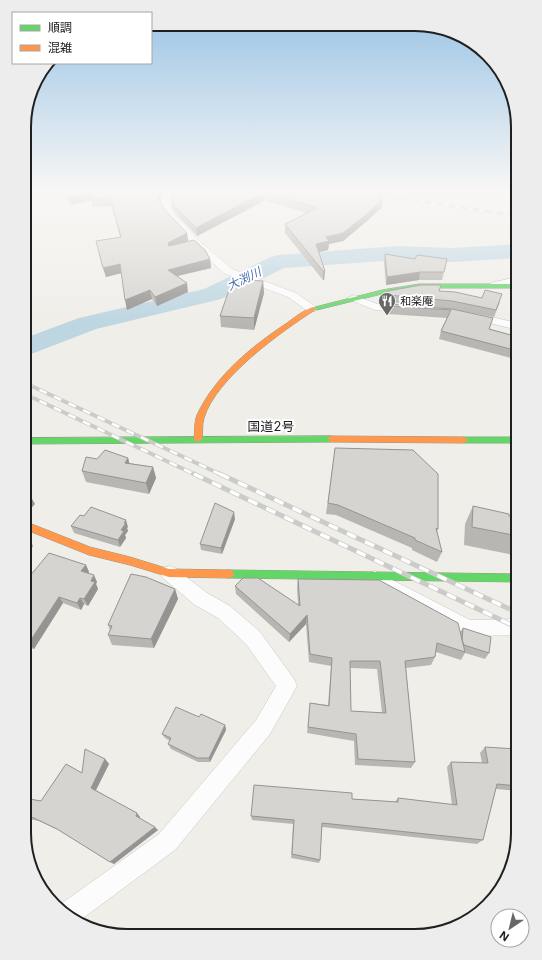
<svg xmlns="http://www.w3.org/2000/svg" width="542" height="960" viewBox="0 0 542 960" font-family="Inter,'Noto Sans JP',sans-serif">
<style>
.lines{fill:none;stroke-linecap:round;stroke-linejoin:round}
.river{fill:#bdd6e1;fill-rule:evenodd}
.street-casing{stroke:#c7c7c5;stroke-width:1}
.fast-casing{stroke:#959980;stroke-width:1}
.slow-casing{stroke:#959980;stroke-width:1}
.street{fill:#fdfcfc;fill-rule:evenodd}
.fast{fill:#63d668;fill-rule:evenodd}
.slow{fill:#ff974d;fill-rule:evenodd}
.rail-far2-casing{stroke:#cbcbca;stroke-width:3}
.rail-far1-casing{stroke:#cbcbca;stroke-width:4}
.rail-casing{stroke:#cbcbca;stroke-width:5}
.rail-far2{stroke:#fff;stroke-width:2;stroke-dasharray:6;stroke-linecap:butt}
.rail-far1{stroke:#fff;stroke-width:2.5;stroke-dasharray:8;stroke-linecap:butt}
.rail{stroke:#fff;stroke-width:3.5;stroke-dasharray:10;stroke-linecap:butt}
.wall{fill:#b8b6b3;fill-rule:evenodd}
.shaded-wall{fill:#969492}
.building{fill:#d6d4d0;stroke:#969492;fill-rule:evenodd}
.labels{text-anchor:middle;stroke-width:4;stroke-linejoin:round;paint-order:stroke}
.far-poi-label{font-size:11px;fill:#202020;stroke:#fff;text-anchor:start}
.far-water-label{font-size:12px;font-style:italic;fill:#4b72b2;stroke:#fff}
.street-label{font-size:13px;fill:#202020;stroke:#fff}
.rim{fill:none;stroke:#202020;stroke-width:2}
</style>
<rect width="100%" height="100%" fill="#efeee9"/>
<g class="lines">
<path class="river" d="M518,244V258L452,262L397,260L284,268L221,299L96,329L34,353L25,355V338L79,318L204,289L271,257L279,255L397,246L452,248Z"/>
<defs>
<path id="street" d="M163,190H171V207L174,214L198,240L232,269L296,293L316,307L318,309L316,311H308L288,297L224,273L192,244L167,217L161,207Z
M518,277V283L495,288L490,285L491,283Z
M354,295L377,304L407,306L411,307L413,309L411,311L407,312L375,310L350,300L348,298Z
M473,313L518,323V330L469,318L467,316L469,314Z
M169,566L175,568L207,593L230,606L260,632L294,679L297,686L270,734L175,850L79,921L64,915L58,906L159,834L256,720L276,686L246,644L218,618L195,605L163,578L160,573L163,568Z
M375,571L470,620L518,619V635L468,636L462,634L369,583L366,578L369,573Z"/>
<path id="fast" d="M419,284H518V288H419L382,294L313,311L310,309L311,308L382,290Z
M331,436L335,439L331,442L24,444V438Z
M464,437H518V443H464L460,440Z
M229,570L518,574V582L229,578L225,577L224,574L225,571Z"/>
<path id="slow" d="M313,307L316,309L315,310C282,331 216,378 204,418C202,424 203,432 202,439L201,441H195L194,439C195,431 194,422 197,415C215,376 252,346 287,323C295,317 304,310 313,307Z
M331,436L464,437L468,440L464,443L331,442L327,439Z
M24,521L90,547L130,557L169,569L229,570L233,571L234,574L233,577L229,578L169,577L130,565L89,555L24,529Z"/>
</defs>
<use href="#street" class="street-casing"/>
<use href="#fast" class="fast-casing"/>
<use href="#slow" class="slow-casing"/>
<use href="#street" class="street"/>
<use href="#fast" class="fast"/>
<use href="#slow" class="slow"/>
<defs>
<path id="rail-far2" d="M372,194L518,216"/>
<path id="rail-far1" d="M25,383L222,475
M25,394L196,475"/>
<path id="rail" d="M194,474L518,628
M220,474L518,613"/>
</defs>
<use href="#rail-far2" class="rail-far2-casing"/>
<use href="#rail-far1" class="rail-far1-casing"/>
<use href="#rail" class="rail-casing"/>
<use href="#rail-far2" class="rail-far2"/>
<use href="#rail-far1" class="rail-far1"/>
<use href="#rail" class="rail"/>
</g>
<path class="wall" d="M56,190H162L160,202L165,210L187,233L188,241L210,259L211,268L177,276L188,292L157,306L152,299L127,310L121,273L106,277L96,241L120,237L112,206L93,207L91,200L72,205Z
M171,190L370,192L382,195V198H383L382,207L367,221L343,241L329,244L328,250L319,252L325,271L324,280H323L285,233V224L307,213L264,200V201L197,236L175,213L172,207Z
M385,254L415,259H447L442,280H419L386,285L384,262Z
M263,281L264,293L254,330L221,327L220,316L245,283Z
M388,291H439L482,298L500,302L494,317L450,309L387,302V298Z
M389,304L452,309L489,329L518,337V360L439,339L441,331L447,318L388,314Z
M335,448L438,529L437,532L442,552L437,562L412,550V548L336,515L326,514Z
M128,458L129,463L153,467L156,478L149,494L86,482L82,471L97,459Z
M473,506L518,518V556L464,545L465,524Z
M84,516L128,527L127,528L128,531L125,535L126,538L120,547L74,533L71,526Z
M235,519L222,554L201,550L200,544Z
M86,565L89,572L88,573L97,582L96,584L98,589L88,606L84,604L81,610L63,603L34,649L24,646V583Z
M298,579L460,632L463,628L489,653L485,659L465,653L461,660L436,652L435,657L431,665L406,668L415,762L411,768L355,765L354,741L307,733L310,703L328,705L331,666L309,662L306,624L289,642L236,594L235,586L298,605L297,587ZM350,668L377,669L382,713L351,711Z
M175,589L178,599L154,648L112,645L108,635L110,630L108,625Z
M199,717L225,725L226,730L210,762H198L171,749L168,744L170,741L165,738L162,734Z
M517,745H518V791L496,789L483,840L477,844L322,827L320,860L319,863L291,858L293,824L252,820L251,816L352,799L395,802L398,798L452,805L447,767L451,762L482,763L480,753L485,747L513,749Z
M105,759L109,764L96,790L140,817L139,818L158,830L114,864L62,832L39,821L24,818V798L41,801L82,773Z"/>
<path class="shaded-wall" d="M160,190H162L160,208L158,199Z
M92,191L91,200L72,205L69,197Z
M264,192V201L197,236L196,228Z
M382,195L381,200L383,198L382,207L367,221L343,241L329,244L328,250L315,253L316,244Z
M187,233L188,241L169,251L168,243Z
M210,259L211,268L169,278L168,270Z
M120,264L122,273L106,277L103,268Z
M323,271H325L324,280H323Z
M420,272L419,280L386,285L387,277Z
M263,281L264,293L254,330V318Z
M187,283L188,292L157,306L155,297Z
M150,290L152,299L127,310L125,300Z
M128,458L131,469L125,463Z
M153,467L156,478L149,494L146,483Z
M31,497L35,504L25,515L24,513V504Z
M234,512L235,519L222,554L221,548Z
M126,520L128,527L127,528L128,531L125,535L126,538L120,547L118,540L124,523Z
M29,538L33,546L24,560V546Z
M86,565L89,572L85,578L81,571Z
M94,575L97,582L96,584L98,589L88,606L84,599L91,581Z
M175,589L178,599L154,648L151,639Z
M59,597L63,603L34,649L29,643Z
M80,598L84,604L81,610L77,603Z
M307,615L306,624L289,642L290,634Z
M225,725L226,730L210,762L209,758Z
M105,759L109,764L95,792L91,788Z
M137,813L140,817L139,819L136,816Z
M155,827L158,830L114,864L110,862Z"/>
<path class="building" d="M62,190H160L158,199L165,210L187,233L168,243L169,246L194,240L205,250L210,259L168,270L187,283L155,297L150,290L125,300L120,264L103,268L96,241L121,237L110,198L91,199L92,191L69,197Z
M171,190H370L368,191L382,195L379,197L383,198L368,213L343,233L326,237L329,241L316,244L325,271H323L285,224L317,208L263,191L264,192L196,228L174,205L171,198Z
M385,254L415,259L417,255L447,259L444,272H420L387,277Z
M246,280L263,281L254,318L220,316L230,287L236,283H245Z
M421,285H441L439,291L455,292L482,298L485,290L502,294L496,310L452,301L388,295V291Z
M389,304L452,309L493,318L489,329L518,337V351L441,331L451,310L389,306Z
M335,448L413,450L438,474V529L436,528L442,552L415,540V538L338,505L328,503Z
M105,450L128,458L125,463L153,467L146,483L82,471L86,457L97,459Z
M24,494L31,497L24,504Z
M215,503L234,512L221,548L200,544Z
M473,506L509,514V516L518,518V536L472,527Z
M91,507L126,520L124,523H126L121,530L124,531L118,540L71,526L80,515L84,516Z
M24,537L29,538L24,546Z
M49,553L86,565L81,571L94,575L91,581L95,582L84,599L80,598L77,603L59,597L29,643L24,641V583Z
M131,574L146,577L175,589L151,639L108,635L112,626L108,625Z
M243,578H258L300,606L298,579L379,580L458,623L465,652L437,643L435,657L405,661L415,762L358,759L356,734L308,727L310,703L329,706L332,658L310,654L307,615L290,634L235,586ZM350,661H380L386,713L351,711Z
M463,628L491,637L489,653L464,645L462,640Z
M176,707L199,717L201,714L225,725L209,758H197L168,744L171,738L162,734Z
M517,745H518V786L497,784L483,840L322,823L320,860L292,854L294,820L251,816L254,785L352,793V799L398,802V798L457,805L451,762L488,763L485,747L517,749Z
M85,749L105,759L91,788L137,813L136,816L155,827L110,862L57,829L34,818L24,816V798L41,801L66,764L82,773Z"/>
<linearGradient id="sky" x2="0" y2="1"><stop stop-color="#97c2e5"/><stop offset="0.59" stop-color="#f8f7f5"/><stop offset="1" stop-color="#f8f7f5" stop-opacity="0"/></linearGradient>
<rect width="542" height="324" fill="url(#sky)"/>
<defs>
<symbol id="restaurant-pin" viewBox="-11 -11 22 30"><path d="M0 17L-7.5 6A9.5 9.5 0 1 1 7.5 6Z" fill="#686866" stroke="#fff"/><path d="M-5-6h1v4h1v-4h1v4h1v-4h1v5L-1.5 .5V6h-2V.5L-5-1ZM5-6V6H3V1.5H1.5Q1.5-4 5-6Z" fill="#fff"/></symbol>
</defs>
<g fill-rule="evenodd">
<use href="#restaurant-pin" x="377" y="291" width="20" height="27"/>
</g>
<g class="labels">
<g class="far-poi-label">
<text x="400" y="305">和楽庵</text>
</g>
<g class="far-water-label">
<text transform="translate(244 279) rotate(-26)" y="4">大渕川</text>
</g>
<g class="street-label">
<text x="271" y="431">国道2号</text>
</g>
</g>
<path d="M0 0H542V960H0ZM127 31H415A96 96 0 0 1 511 127V833A96 96 0 0 1 415 929H127A96 96 0 0 1 31 833V127A96 96 0 0 1 127 31Z" fill="#ededed" fill-rule="evenodd"/>
<path class="rim" d="M127 31H415A96 96 0 0 1 511 127V833A96 96 0 0 1 415 929H127A96 96 0 0 1 31 833V127A96 96 0 0 1 127 31Z"/>
<rect x="12" y="12" width="140" height="52" fill="#ffffff" stroke="#a6a6a6"/>
<rect x="20" y="25" width="20" height="6" fill="#63d668" stroke="#a6a6a6"/>
<text x="48" y="32" font-size="12" fill="#202020">順調</text>
<rect x="20" y="45" width="20" height="6" fill="#ff974d" stroke="#a6a6a6"/>
<text x="48" y="52" font-size="12" fill="#202020">混雑</text>
<g transform="translate(510 928) rotate(215)"><circle r="19" fill="#ffffff" stroke="#a6a6a6"/>
<path d="M0-3L7 15L0 10L-7 15Z" fill="#686866"/>
<text y="-6" font-size="11" font-weight="bold" text-anchor="middle" fill="#202020">N</text>
</g>
</svg>
